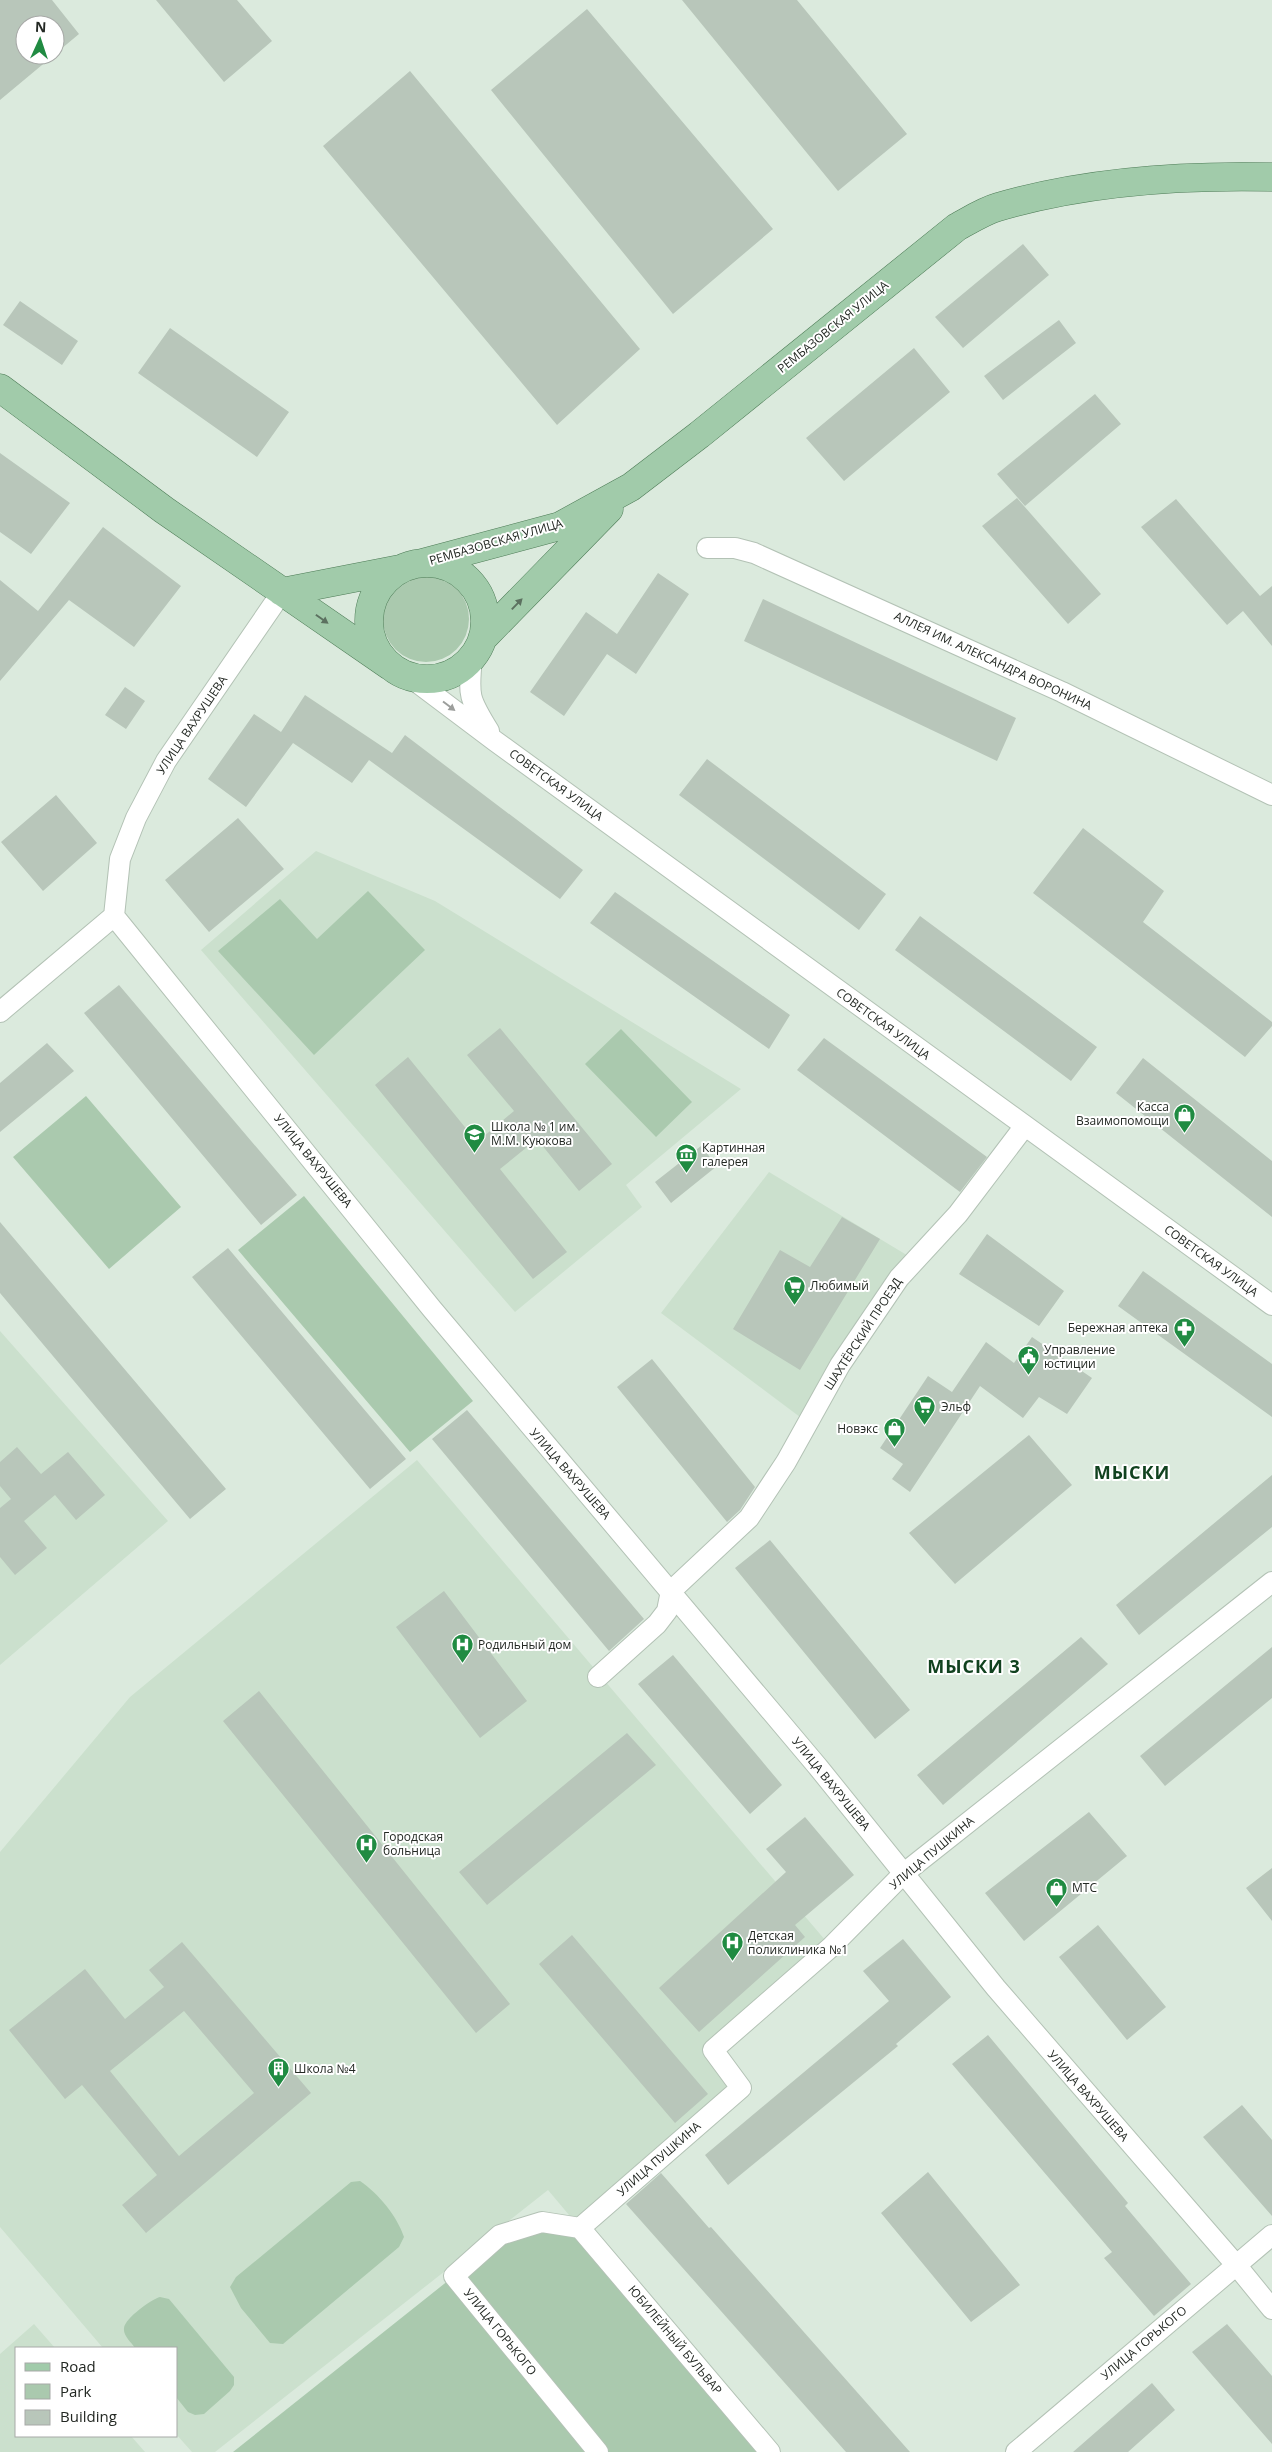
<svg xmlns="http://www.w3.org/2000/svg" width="1272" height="2452" viewBox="0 0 1272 2452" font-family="'Open Sans',sans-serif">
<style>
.built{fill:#cbe0cd}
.green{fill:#aac9ae}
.building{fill:#b8c6ba;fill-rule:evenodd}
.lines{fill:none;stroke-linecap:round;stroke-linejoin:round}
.street-casing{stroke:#b3c2b5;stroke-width:22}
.primary-casing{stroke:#4d7b56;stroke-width:29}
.street{stroke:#fff;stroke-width:20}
.primary{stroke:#a1cbaa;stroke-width:28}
.oneway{fill:#5c7160}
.oneway2{fill:#9c9e9c}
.labels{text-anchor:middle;stroke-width:4;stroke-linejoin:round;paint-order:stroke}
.street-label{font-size:12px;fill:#232823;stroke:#fff}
.poi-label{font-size:12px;fill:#232823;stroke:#fff;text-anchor:start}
.district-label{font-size:18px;font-weight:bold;letter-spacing:1px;fill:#11421f;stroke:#fff}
</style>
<rect width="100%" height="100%" fill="#dbeadd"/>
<path class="built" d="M316,851L435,901L741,1089L626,1185L642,1207L515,1312L201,950Z
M769,1172L915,1260L808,1423L661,1313Z
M0,1331L168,1521L0,1665Z
M417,1460L831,1947L713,2050L741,2088L580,2228L548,2190L215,2452H192L176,2434V2348H103L0,2227V1852L130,1697Z
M34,2324L55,2348H16V2436H131L145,2452H0V2354Z"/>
<path class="green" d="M383 619a43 43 0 1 1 86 0a43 43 0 1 1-86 0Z
M368,891L425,950L314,1055L218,951L280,899L317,939Z
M621,1029L692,1102L656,1137L585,1064Z
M86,1096L181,1207L109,1269L13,1157Z
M304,1196L473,1401L410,1452L238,1250Z
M360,2181C379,2194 397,2216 404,2237L399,2247L283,2344L270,2343L241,2308L230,2287L236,2277L351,2182Z
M579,2228L770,2452H233L454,2276L500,2235Z
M160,2297L169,2299L234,2377V2385L230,2391L204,2414L195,2415L188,2412L176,2397V2348H135C131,2342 123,2336 124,2328C125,2318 152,2299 160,2297Z"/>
<path class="building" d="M0,0H52L79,34L55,54V25H25V55H54L0,100Z
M156,0H237L272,41L224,82Z
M682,0H797L907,134L838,191Z
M587,9L773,229L673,314L491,90Z
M410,71L640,349L557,425L323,146Z
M1023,244L1049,275L963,348L935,317Z
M20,301L78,341L62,365L3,325Z
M1059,320L1076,343L1003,400L984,376Z
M170,328L289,412L257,457L138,373Z
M914,348L950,392L844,481L806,438Z
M1095,394L1121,424L1025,506L997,474Z
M0,453L70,503L31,554L0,532Z
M1017,498L1101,594L1068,624L982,526Z
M1176,499L1260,596L1272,586V646L1243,611L1227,625L1141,527Z
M103,527L181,586L134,647L69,600L0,681V580L38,611Z
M658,573L689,594L636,674L607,654L564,716L530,692L586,612L617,634Z
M763,599L1016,718L997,761L744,641Z
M125,687L145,701L126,729L105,715Z
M305,695L392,753L405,735L583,870L560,899L369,760L352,783L293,743L246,807L208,779L254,714L281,732Z
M707,759L886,894L859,930L679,795Z
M56,795L97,843L43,891L1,842Z
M238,818L284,869L209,932L165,880Z
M1083,828L1164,891L1143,922L1272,1022V1026L1245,1057L1033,893Z
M615,892L790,1015L769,1049L590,923Z
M920,916L1097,1047L1071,1081L895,950Z
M119,985L297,1195L261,1225L84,1013Z
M500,1028L612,1164L579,1191L537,1139L500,1169L567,1252L533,1279L375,1085L408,1057L477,1142L514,1111L467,1055Z
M824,1038L987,1157L960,1192L797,1070Z
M47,1043L74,1071L0,1132V1083Z
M1143,1058L1272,1161V1217L1116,1093Z
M701,1146L717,1166L671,1203L655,1182Z
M842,1217L880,1239L800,1370L733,1329L780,1250L810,1267Z
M0,1222L226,1489L190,1519L0,1293Z
M987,1234L1064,1291L1039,1326L959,1274Z
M228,1248L406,1459L370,1489L192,1277Z
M1143,1271L1272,1364V1417L1118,1306Z
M1032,1337L1092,1378L1067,1414L1039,1397L1023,1418L980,1386L910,1492L892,1479L903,1464L880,1448L928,1376L952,1392L986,1342L1014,1363Z
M652,1359L755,1487L740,1510L727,1522L617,1387Z
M467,1410L644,1619L609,1651L432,1439Z
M1029,1435L1072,1485L955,1584L909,1533Z
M17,1447L41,1474L68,1452L105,1495L76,1520L55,1495L24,1521L47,1548L15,1575L0,1557V1508L11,1499L0,1486V1462Z
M1272,1475V1527L1139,1635L1116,1605Z
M770,1540L910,1710L875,1739L735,1568Z
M444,1591L527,1701L480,1738L396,1627Z
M1081,1637L1108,1664L943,1805L917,1775Z
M1272,1647V1698L1165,1786L1140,1756Z
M673,1655L782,1785L750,1814L638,1684Z
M259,1691L510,2004L476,2033L223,1721Z
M627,1733L656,1765L487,1905L459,1872Z
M1089,1812L1127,1856L1024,1941L985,1893Z
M805,1817L854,1875L795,1925L805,1937L699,2032L659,1988L786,1872L766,1849Z
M1272,1868V1921L1246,1888Z
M1098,1925L1166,2007L1127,2040L1059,1957Z
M572,1935L708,2094L675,2123L539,1964Z
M903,1939L951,1997L896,2044L898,2046L728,2185L705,2155L889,2001L863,1971Z
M182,1942L311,2093L146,2233L122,2205L157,2175L82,2085L65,2099L9,2030L85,1969L125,2019L164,1987L149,1970ZM184,2011L254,2093L179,2156L110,2071Z
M988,2035L1128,2203L1125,2206L1191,2284L1154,2316L1104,2258L1112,2252L952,2064Z
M1242,2105L1272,2140V2216L1203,2137Z
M928,2172L1020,2285L971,2322L881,2213Z
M661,2173L709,2228L711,2227L910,2452H846L626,2204Z
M1227,2324L1272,2376V2444L1192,2352Z
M1152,2383L1175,2410L1128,2452H1073Z"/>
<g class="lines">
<defs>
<path id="street" d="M707,548H735L754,553L1062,692L1272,795
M282,592L166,761L136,818L120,859L114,916L432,1309L818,1767L996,1988L1237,2266L1272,2309
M472,658C468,696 469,699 489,731
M410,677L495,741L1272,1305
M0,1012L114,916
M598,1677L657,1624L667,1611L671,1591L749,1518L786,1462L840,1365L899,1278L958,1214L1024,1127
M580,2228L741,2088L713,2050L831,1947L903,1874L1272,1582
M580,2228L542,2222L500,2235L454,2276L598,2452
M580,2228L770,2452
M1016,2452L1272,2235"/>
<path id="primary" d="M0,388L164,510L390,666
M422,563L560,526L631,487L699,435L957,227C970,220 984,211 998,207C1086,181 1181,175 1272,177
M369 621a58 58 0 1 1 116 0a58 58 0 1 1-116 0Z
M282,592L400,569
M483,638L609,509"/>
</defs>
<use href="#street" class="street-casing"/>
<use href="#primary" class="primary-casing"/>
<use href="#street" class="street"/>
<use href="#primary" class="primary"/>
</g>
<defs><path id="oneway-solid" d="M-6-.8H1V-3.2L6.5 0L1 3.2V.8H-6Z" transform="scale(1.25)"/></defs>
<g class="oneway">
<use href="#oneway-solid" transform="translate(517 604) rotate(-46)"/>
<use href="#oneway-solid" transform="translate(322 619) rotate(35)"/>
</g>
<use class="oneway2" href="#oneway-solid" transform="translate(449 706) rotate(37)"/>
<defs>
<symbol id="shop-pin" viewBox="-11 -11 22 30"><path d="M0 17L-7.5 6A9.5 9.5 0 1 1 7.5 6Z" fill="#208b42" stroke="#fff"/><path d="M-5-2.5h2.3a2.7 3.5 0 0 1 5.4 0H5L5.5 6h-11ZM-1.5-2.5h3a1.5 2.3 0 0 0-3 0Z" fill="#fff"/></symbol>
<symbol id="school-pin" viewBox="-11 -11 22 30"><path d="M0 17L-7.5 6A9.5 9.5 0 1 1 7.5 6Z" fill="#208b42" stroke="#fff"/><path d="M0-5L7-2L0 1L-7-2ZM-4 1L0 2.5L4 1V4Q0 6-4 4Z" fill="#fff"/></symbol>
<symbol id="museum-pin" viewBox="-11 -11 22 30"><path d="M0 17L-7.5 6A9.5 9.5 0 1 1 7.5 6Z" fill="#208b42" stroke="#fff"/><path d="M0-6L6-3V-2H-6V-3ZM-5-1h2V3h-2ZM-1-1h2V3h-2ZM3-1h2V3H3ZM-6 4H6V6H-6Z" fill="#fff"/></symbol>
<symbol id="supermarket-pin" viewBox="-11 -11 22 30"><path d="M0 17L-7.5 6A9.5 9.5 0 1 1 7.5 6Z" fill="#208b42" stroke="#fff"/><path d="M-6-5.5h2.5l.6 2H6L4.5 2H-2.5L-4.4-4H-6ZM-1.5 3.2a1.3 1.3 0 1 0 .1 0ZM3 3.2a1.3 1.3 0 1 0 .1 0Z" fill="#fff"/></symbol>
<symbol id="pharmacy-pin" viewBox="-11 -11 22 30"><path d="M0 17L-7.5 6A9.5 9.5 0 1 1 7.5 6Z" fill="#208b42" stroke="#fff"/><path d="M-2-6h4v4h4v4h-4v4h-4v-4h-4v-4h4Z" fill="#fff"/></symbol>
<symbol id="civic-pin" viewBox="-11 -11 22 30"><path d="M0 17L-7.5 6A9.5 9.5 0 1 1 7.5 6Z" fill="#208b42" stroke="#fff"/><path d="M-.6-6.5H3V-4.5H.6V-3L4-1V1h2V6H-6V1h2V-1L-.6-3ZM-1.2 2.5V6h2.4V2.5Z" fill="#fff"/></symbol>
<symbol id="hospital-pin" viewBox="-11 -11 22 30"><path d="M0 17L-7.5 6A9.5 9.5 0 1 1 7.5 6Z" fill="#208b42" stroke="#fff"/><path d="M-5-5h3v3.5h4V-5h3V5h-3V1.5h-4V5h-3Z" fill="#fff"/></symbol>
<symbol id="building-pin" viewBox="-11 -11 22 30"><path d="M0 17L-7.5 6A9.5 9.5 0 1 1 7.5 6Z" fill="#208b42" stroke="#fff"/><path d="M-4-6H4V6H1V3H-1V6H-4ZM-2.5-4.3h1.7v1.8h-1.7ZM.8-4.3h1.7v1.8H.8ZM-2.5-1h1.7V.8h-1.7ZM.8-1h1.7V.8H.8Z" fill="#fff"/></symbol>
</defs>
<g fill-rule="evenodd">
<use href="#shop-pin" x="1172" y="1102" width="25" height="34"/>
<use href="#school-pin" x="462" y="1122" width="25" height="34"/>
<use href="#museum-pin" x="674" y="1142" width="25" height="34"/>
<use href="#supermarket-pin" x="782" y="1274" width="25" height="34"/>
<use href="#pharmacy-pin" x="1172" y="1316" width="25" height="34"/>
<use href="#civic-pin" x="1016" y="1344" width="25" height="34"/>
<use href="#supermarket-pin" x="912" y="1394" width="25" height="34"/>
<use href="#shop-pin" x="882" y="1416" width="25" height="34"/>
<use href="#hospital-pin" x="450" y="1632" width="25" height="34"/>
<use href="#hospital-pin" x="354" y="1832" width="25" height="34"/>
<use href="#shop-pin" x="1044" y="1876" width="25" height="34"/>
<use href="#hospital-pin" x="720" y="1930" width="25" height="34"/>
<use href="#building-pin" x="266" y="2056" width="25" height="34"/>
</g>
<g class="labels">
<g class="street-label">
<text transform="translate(833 327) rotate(-39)" y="4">РЕМБАЗОВСКАЯ УЛИЦА</text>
<text transform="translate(496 542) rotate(-16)" y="4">РЕМБАЗОВСКАЯ УЛИЦА</text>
<text transform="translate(993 661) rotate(25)" y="4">АЛЛЕЯ ИМ. АЛЕКСАНДРА ВОРОНИНА</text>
<text transform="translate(192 725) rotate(-56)" y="4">УЛИЦА ВАХРУШЕВА</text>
<text transform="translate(556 785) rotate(36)" y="4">СОВЕТСКАЯ УЛИЦА</text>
<text transform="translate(883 1024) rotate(36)" y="4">СОВЕТСКАЯ УЛИЦА</text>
<text transform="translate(313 1161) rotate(51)" y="4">УЛИЦА ВАХРУШЕВА</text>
<text transform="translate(1211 1261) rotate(36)" y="4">СОВЕТСКАЯ УЛИЦА</text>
<text transform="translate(863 1334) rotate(-57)" y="4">ШАХТЁРСКИЙ ПРОЕЗД</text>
<text transform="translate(570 1474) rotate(49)" y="4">УЛИЦА ВАХРУШЕВА</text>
<text transform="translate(831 1784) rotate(51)" y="4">УЛИЦА ВАХРУШЕВА</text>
<text transform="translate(932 1853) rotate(-40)" y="4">УЛИЦА ПУШКИНА</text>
<text transform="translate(1088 2096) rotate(49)" y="4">УЛИЦА ВАХРУШЕВА</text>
<text transform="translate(659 2159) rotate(-41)" y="4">УЛИЦА ПУШКИНА</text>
<text transform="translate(500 2332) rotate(51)" y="4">УЛИЦА ГОРЬКОГО</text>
<text transform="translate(675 2340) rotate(50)" y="4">ЮБИЛЕЙНЫЙ БУЛЬВАР</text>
<text transform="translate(1144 2343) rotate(-40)" y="4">УЛИЦА ГОРЬКОГО</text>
</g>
<g class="poi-label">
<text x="1169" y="1111" text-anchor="end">Касса<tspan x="1169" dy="14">Взаимопомощи</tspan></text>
<text x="491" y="1131">Школа № 1 им.<tspan x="491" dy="14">М.М. Куюкова</tspan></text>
<text x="702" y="1152">Картинная<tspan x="702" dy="14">галерея</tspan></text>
<text x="810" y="1290">Любимый</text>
<text x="1168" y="1332" text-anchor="end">Бережная аптека</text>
<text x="1044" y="1354">Управление<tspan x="1044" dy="14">юстиции</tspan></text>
<text x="941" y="1411">Эльф</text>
<text x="878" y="1433" text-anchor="end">Новэкс</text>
<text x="478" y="1649">Родильный дом</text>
<text x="383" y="1841">Городская<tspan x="383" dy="14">больница</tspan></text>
<text x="1072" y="1892">МТС</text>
<text x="748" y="1940">Детская<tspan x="748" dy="14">поликлиника №1</tspan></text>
<text x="294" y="2073">Школа №4</text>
</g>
<g class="district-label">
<text x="1132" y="1479">МЫСКИ</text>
<text x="974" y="1673">МЫСКИ 3</text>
</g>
</g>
<rect x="15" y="2347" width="162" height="90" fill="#ffffff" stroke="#a7a9a7"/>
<rect x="25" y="2363" width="25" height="8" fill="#a1cbaa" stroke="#a7a9a7"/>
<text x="60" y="2372" font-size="15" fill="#232823">Road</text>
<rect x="25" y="2384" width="25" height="15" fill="#aac9ae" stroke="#a7a9a7"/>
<text x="60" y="2397" font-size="15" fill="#232823">Park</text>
<rect x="25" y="2410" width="25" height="15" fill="#b8c6ba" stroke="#a7a9a7"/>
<text x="60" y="2422" font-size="15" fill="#232823">Building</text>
<g transform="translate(40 40) rotate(3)"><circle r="24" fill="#ffffff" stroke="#a7a9a7"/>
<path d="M0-4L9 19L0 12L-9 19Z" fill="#208b42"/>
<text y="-8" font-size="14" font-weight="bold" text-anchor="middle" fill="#232823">N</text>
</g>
</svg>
